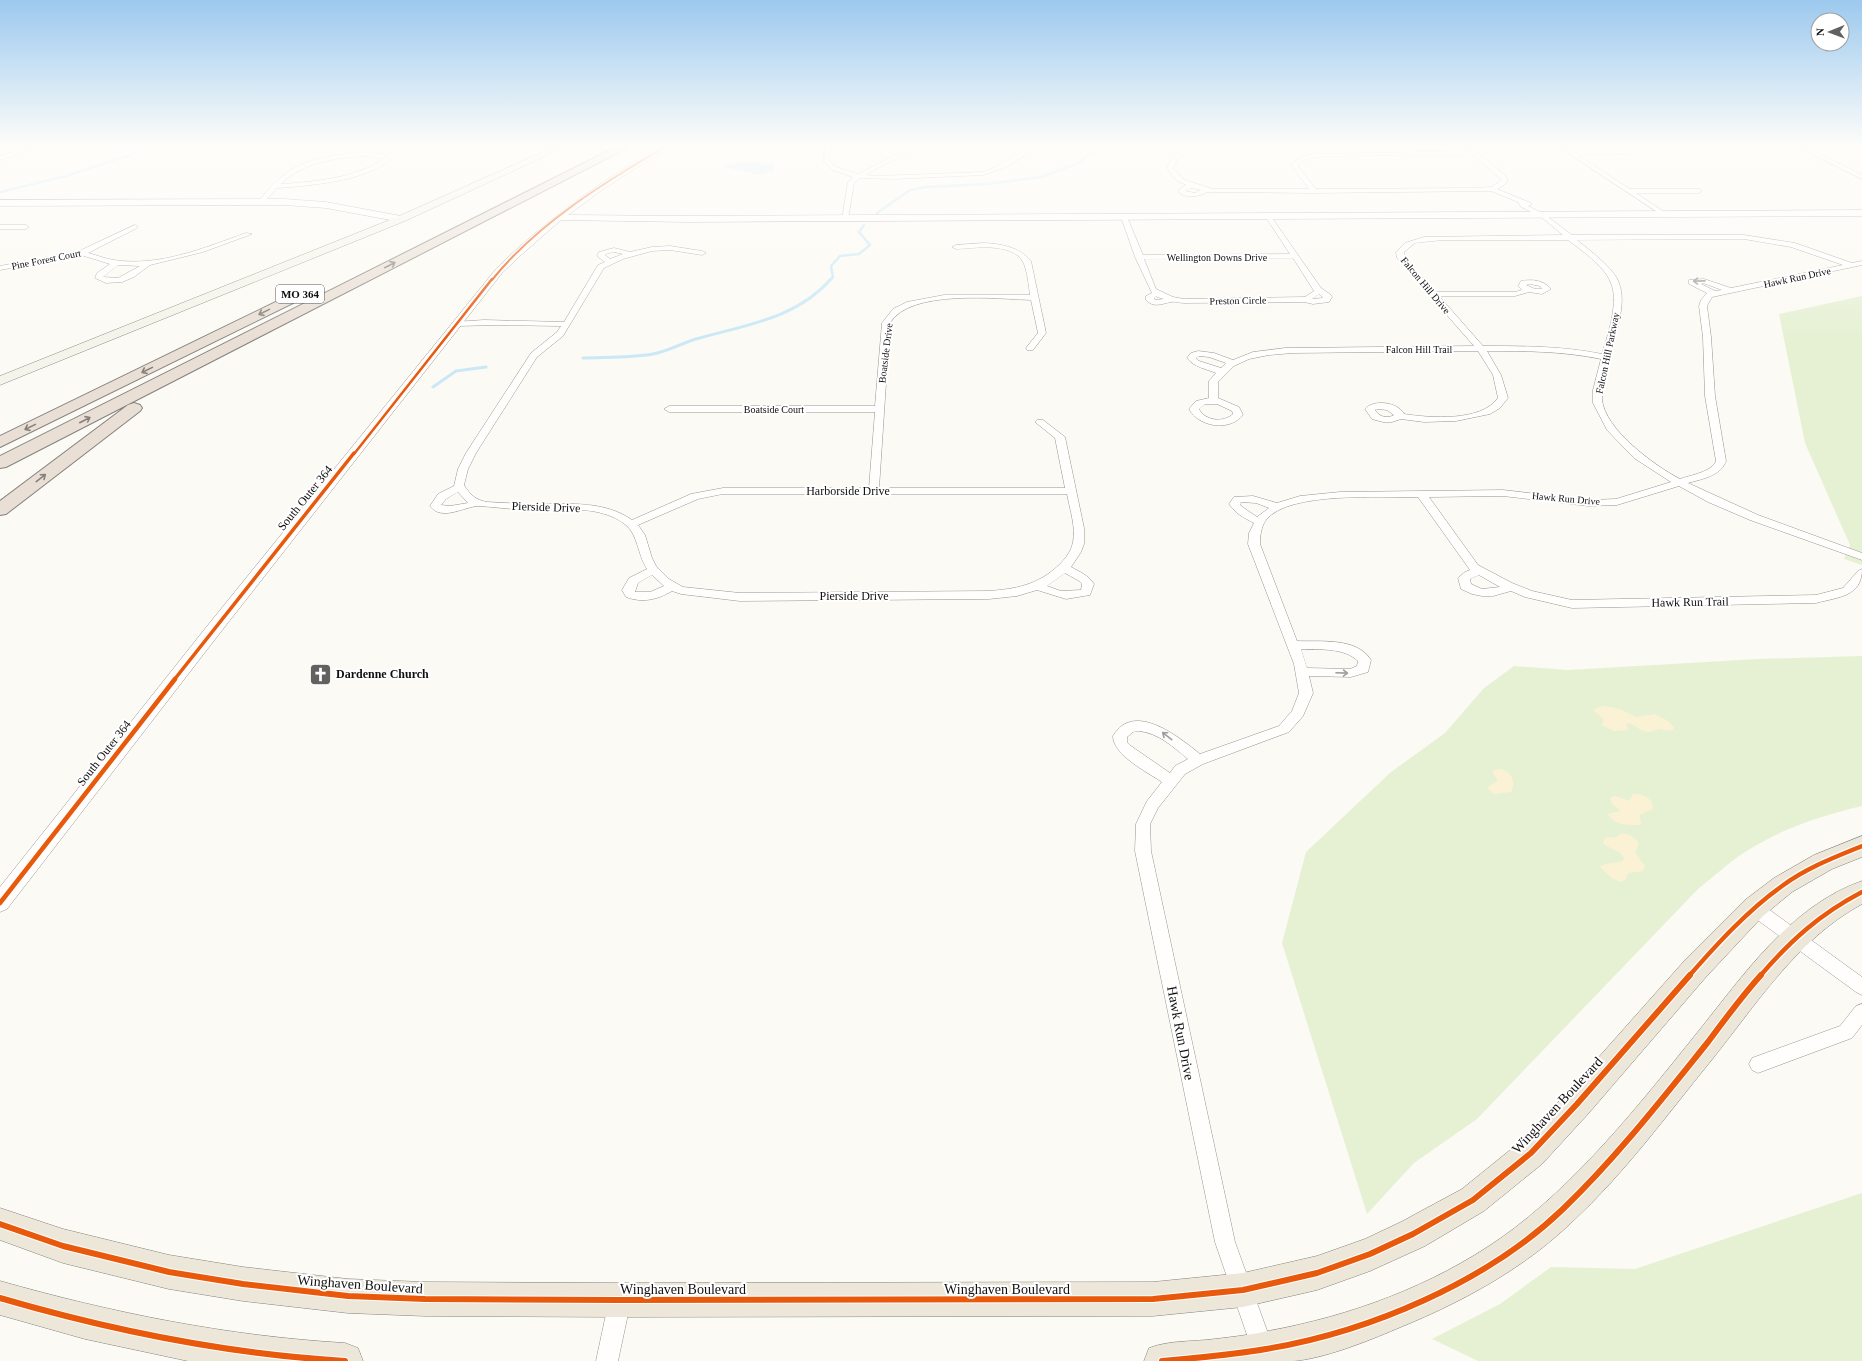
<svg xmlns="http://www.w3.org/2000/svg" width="1862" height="1361" viewBox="0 0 1862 1361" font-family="'Times New Roman',serif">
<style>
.green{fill:#e6f1d4}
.sand{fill:#fbf2d5}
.water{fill:#cae8f6}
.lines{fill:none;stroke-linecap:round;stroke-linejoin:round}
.stream-far1{stroke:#cae8f6;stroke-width:2.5}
.stream{stroke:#cae8f6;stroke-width:3}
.minor-casing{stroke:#969592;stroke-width:1}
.tertiary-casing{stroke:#969592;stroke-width:1}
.secondary-casing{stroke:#8c8b89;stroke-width:1}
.primary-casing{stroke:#83827f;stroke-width:1}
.motorway-casing{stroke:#83827f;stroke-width:2}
.minor{fill:#fffefd;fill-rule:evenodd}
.tertiary{fill:#fffefd;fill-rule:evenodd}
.secondary{fill:#f5f4ea;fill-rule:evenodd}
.primary{fill:#ede7d9;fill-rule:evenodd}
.motorway{fill:#eadfd5;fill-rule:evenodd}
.cycleway-far4-casing{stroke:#fff;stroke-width:3.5}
.cycleway-far3-casing{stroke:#fff;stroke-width:4}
.cycleway-far2-casing{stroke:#fff;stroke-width:5.5}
.cycleway-far1-casing{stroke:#fff;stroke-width:7}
.cycleway-casing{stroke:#fff;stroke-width:8}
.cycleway-far4{stroke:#e8590c;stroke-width:2}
.cycleway-far3{stroke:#e8590c;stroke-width:2.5}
.cycleway-far2{stroke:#e8590c;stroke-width:3.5}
.cycleway-far1{stroke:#e8590c;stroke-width:4.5}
.cycleway{stroke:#e8590c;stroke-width:6}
.oneway{stroke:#87817c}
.oneway2{stroke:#9f9e9e}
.labels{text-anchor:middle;stroke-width:4;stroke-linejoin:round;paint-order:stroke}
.far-street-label{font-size:10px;fill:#0f0f0f;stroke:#fff}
.shield{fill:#fff;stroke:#575757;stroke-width:1}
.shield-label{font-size:11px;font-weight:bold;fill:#0f0f0f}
.street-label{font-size:12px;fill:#0f0f0f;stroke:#fff}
.poi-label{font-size:12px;font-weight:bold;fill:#0f0f0f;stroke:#fff;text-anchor:start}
.near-street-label{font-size:14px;fill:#0f0f0f;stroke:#fff}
</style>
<rect width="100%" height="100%" fill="#fcfaf4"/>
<path class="green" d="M1862,296V565L1844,559L1850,545L1805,443L1779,314Z
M1862,656V806C1819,816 1775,831 1739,856C1725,866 1712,878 1698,889L1477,1119L1414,1163L1367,1214L1282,943L1306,852L1391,772L1445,733L1484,688L1514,666L1568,670L1758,659Z
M1862,1193V1361H1478L1432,1339L1500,1304L1551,1267L1635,1269Z"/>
<path class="sand" d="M1604,706L1620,709L1636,717L1655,714L1668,721L1674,727L1673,730C1668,731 1664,730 1660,729C1653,729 1651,734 1644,731C1637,729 1634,723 1626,723L1628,730L1614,731L1602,725L1604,719L1594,711L1596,708Z
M1501,769C1512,773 1516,781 1511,792L1494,794L1487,787L1498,781L1493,773V770Z
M1633,794C1642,794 1654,798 1653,809L1639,815L1641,823L1639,825C1628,825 1613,825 1608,814L1621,811L1612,804L1610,798L1615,796L1629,801Z
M1622,833C1628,834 1640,838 1638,846C1637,848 1636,850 1635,852L1645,866L1643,871L1628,873L1625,880L1621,882L1613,879L1600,867C1606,861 1616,865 1624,860C1624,850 1610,850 1603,843L1605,838L1616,837Z"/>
<path class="water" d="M739,162H755L774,165L773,171L759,175L724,167V165Z"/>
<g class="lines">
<path class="stream-far1" d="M0,192L66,176L155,147
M877,213L910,190L926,187L987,184L1041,177L1079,163L1088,155L1108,147
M830,280L833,277L831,266L840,256L859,254L870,245L859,232L864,225"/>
<path class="stream" d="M583,358C606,357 630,358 653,354C669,351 682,343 696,339C745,325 796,319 831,279
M433,387L456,371L486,367"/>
<defs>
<path id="minor" d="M30,147H39L0,160V156Z
M825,147H831L829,161L836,167L858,174L910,147H917L865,175L877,176L983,172C1002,167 1021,147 1039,147L1004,168L983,175L894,179L860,178L854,183L848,219L845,221L842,219L848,182L853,177L832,170L824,162Z
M1186,147H1193L1177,160L1173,168L1185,180L1213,189H1309L1292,166V163L1301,157L1313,154L1469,151L1464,147H1471L1506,176L1508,182L1497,189L1531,203V205L1528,206L1544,214L1572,235H1744L1795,243L1852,263L1862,261V265L1712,297L1707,306L1711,337L1715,396L1726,461C1721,476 1702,479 1688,483L1758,515L1862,553V560L1750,520L1708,502L1679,486L1617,505L1589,506L1503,496L1429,497L1478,565L1512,583L1532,591L1572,600L1816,595L1843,588L1858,571L1862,569C1862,597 1838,597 1816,603L1572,608L1525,597L1511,591L1493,596H1482L1472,594L1461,589L1458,578L1465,572L1470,570L1418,497C1383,498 1288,491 1266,520C1261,527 1260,536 1260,544L1297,641C1320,642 1357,637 1371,660L1368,672L1351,677L1309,676L1313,693L1303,716L1289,732L1203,764L1185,774L1158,808L1150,824L1151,851L1235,1242L1278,1361H1256L1215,1242L1135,851L1136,824L1147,801L1162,782C1147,772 1113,755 1113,736C1134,700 1180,738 1200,754L1279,726L1292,711L1299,693L1294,664L1248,544L1249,533L1254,523C1244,518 1235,513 1229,504L1234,497L1253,496L1277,503L1300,496L1340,492L1503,490L1589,500L1616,499L1671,482L1634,458L1607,430L1593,403V390L1601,359C1562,351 1525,351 1487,351L1501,375L1508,398L1500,408L1490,414L1456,421L1424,422L1401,419L1392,422H1383L1372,419L1365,409C1374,399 1398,402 1404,414C1430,418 1481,422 1498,398L1493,375L1478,351L1293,353L1269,355L1249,359L1234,366L1218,382V398L1239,407L1243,415C1229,432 1199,427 1189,409L1196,401L1209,398V381L1216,373C1206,369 1194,367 1187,358L1191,353L1198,351L1214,353L1233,360L1253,352L1285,348L1474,346L1397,258L1396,252L1405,243L1424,237L1563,235L1540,216L1521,207L1518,202L1491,191L1314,193L1207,192C1198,197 1187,199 1178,192L1181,188L1186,185L1176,180L1167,168L1172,157ZM1473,155L1502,180L1491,187L1472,188L1316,189L1298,166V164L1309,158L1323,156ZM1191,188L1201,190L1195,193L1185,191ZM1744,239L1791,247L1843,265L1731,288L1704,279L1689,280V284L1707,293L1701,300L1699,306L1703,337L1705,396L1716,461C1712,472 1691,475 1680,479C1655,466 1604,429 1602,399C1601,377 1611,355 1616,334C1620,318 1625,299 1619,283C1614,268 1589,250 1577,240ZM1443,240H1568C1581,250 1604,266 1610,281C1620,300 1608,334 1602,354C1562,346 1523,346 1483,346L1439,296H1515L1529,292L1542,294L1551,289C1543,280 1533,279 1521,281L1518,286L1522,290L1515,292H1435L1405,258L1404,252L1415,243ZM1703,283L1722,290L1715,291L1701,284ZM1530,284L1540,286L1542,289H1535L1526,285ZM1199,356L1209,357L1226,363L1221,368L1199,361L1196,358ZM1205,404H1217L1232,411L1233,414C1223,423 1205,421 1199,409ZM1377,409L1387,410L1394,415C1387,419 1379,417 1375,410ZM1241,502L1256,503L1269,508L1257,517L1241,506L1240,504ZM1479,575L1500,587L1482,589L1471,584L1470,579ZM1301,649C1320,650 1343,647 1358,661L1357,666L1350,669L1307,668ZM1139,731C1159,733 1173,747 1188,759L1175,766L1170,773L1131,746L1127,742V737L1133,732Z
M1559,147H1566L1572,151H1635L1636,152L1633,154L1578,155L1630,189H1699L1702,191L1699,193H1636L1667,214L1662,215Z
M1798,147H1806L1862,175V179Z
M368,152L381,154L390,159C369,181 307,186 277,188L263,203L258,202C266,192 275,181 286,173C308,157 342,154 368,152ZM368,156L383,159C358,178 312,182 281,184C303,162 338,157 368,156Z
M1268,214L1270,215L1321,288L1331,295L1332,297L1329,302L1313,304L1304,302L1184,303C1180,303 1175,301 1171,302C1161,304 1154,308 1146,300V296L1152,293L1135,257L1121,217L1122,216L1127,217L1143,255L1290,254L1265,216ZM1293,258L1314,291L1305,297L1184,299L1173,297L1156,289L1144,259ZM1319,294L1323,298L1312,299ZM1157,296V297L1164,299L1155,300L1154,298Z
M0,225H26L29,227L26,229H0Z
M135,225L137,226V228L88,253C97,255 105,259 114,260C159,267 204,248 246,233L252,234L203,252L150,265L134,277L122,282L106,283L95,278L97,273L110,264L81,255L0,270V266L79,251ZM118,265L140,266L118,278L103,277Z
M984,243C1002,244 1019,247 1031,261L1046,333L1033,350H1027L1026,348L1038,333L1031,300C997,299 910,289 890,323L879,488H1065L1055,438L1035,422L1037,420H1043L1065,437L1084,528V544L1081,552L1071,567C1080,572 1088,575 1094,584L1090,595L1066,599L1037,590L1017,596L989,599L740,601L681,594L672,591C657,600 642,603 626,597L622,590L629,578L647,569C638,556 638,535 626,525C599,503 557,511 525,510C509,509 494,507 479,506C465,506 442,522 430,506L438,494L454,486L458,469L466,453L531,353L557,332L561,326L497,325L457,326L453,324L454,322L484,320L564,322L598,265L605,262L597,256L599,252L614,248L630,252L652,247L670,246L702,251L706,253L702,255L670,250L652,251L623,259L604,268L563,336L537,357L476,453L468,469L464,485C470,495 476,500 487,502C505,503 522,504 540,504C571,504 605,501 632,520L691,494L723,488H869L875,412H669L664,409L669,406H875L882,323L893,309L907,302L944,295H1030C1029,287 1027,269 1023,262C1013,242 974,248 956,249L952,247L956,245ZM614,252L623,254L610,259L605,255L606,254ZM458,492L468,503L450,506L441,505L446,499ZM723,494H1067C1070,510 1076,527 1073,542C1071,552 1065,559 1059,565C1038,585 1016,589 989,591L740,593L683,587L669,579L656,566L652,558L645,535L638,525L698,499ZM1065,573L1079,581L1082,584L1081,590L1061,591L1047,586ZM652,575L664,586L650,592H635L638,583Z
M1754,901L1760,903L1862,977V995L1856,992L1748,913L1746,908L1748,903Z
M1862,1004V1025L1852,1038L1758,1073L1752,1070L1749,1064L1752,1058L1840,1026L1856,1006Z
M620,1289L628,1292L631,1300L618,1361H596L609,1300L612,1292Z"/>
<path id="tertiary" d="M660,147H669L602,190L568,215L687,216L1862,210V216L687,222L561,220L521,255L502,273L216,638L7,909L0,912V887L204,630L496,269C545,220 600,182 660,147Z
M284,199L326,202L401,216L405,219L401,222L326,208L284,205L0,206V200Z"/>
<path id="secondary" d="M554,147H565L405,221L0,385V376L397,217Z"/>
<path id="primary" d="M1862,836V857L1832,869L1792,892L1763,916L1706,977L1588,1114L1542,1164L1484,1211L1425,1246L1370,1271L1317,1290L1243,1307L1153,1316L620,1317L425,1316L348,1313L243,1301L169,1289L63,1263L0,1240V1208L63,1229L169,1255L243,1267L348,1279L425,1282L620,1283L1153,1282L1243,1273L1317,1256L1365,1239L1401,1222L1462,1189L1520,1142L1566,1094L1686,959L1745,900L1774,878L1814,855Z
M1862,881V904C1796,940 1756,1005 1710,1062C1666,1116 1624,1174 1572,1222C1522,1270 1460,1303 1396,1329C1368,1341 1323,1359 1293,1361C1277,1361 1260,1361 1243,1361C1210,1361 1177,1361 1144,1361L1149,1348C1170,1340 1193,1342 1215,1339C1232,1337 1250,1335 1268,1331C1351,1316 1432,1286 1501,1238C1576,1185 1640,1104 1697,1033C1743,976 1790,906 1862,881Z
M0,1281C113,1313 227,1336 345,1343L358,1348L363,1361H188L85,1339L0,1315Z"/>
<path id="motorway" d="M616,147H629L6,467L0,468V456Z
M288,296L293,297L295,300L293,303L0,447V436Z
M134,403L140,405L142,408L140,411L6,514L0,515V501L128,405Z"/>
</defs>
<use href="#minor" class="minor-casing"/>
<use href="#tertiary" class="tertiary-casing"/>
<use href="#secondary" class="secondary-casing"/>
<use href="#primary" class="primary-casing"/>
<use href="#motorway" class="motorway-casing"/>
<use href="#minor" class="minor"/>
<use href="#tertiary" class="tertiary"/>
<use href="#secondary" class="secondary"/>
<use href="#primary" class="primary"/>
<use href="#motorway" class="motorway"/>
<defs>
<path id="cycleway-far4" d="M492,280C537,224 603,183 665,147"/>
<path id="cycleway-far3" d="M354,454L492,279"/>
<path id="cycleway-far2" d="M174,680L354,453"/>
<path id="cycleway-far1" d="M0,903L175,679
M1689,976C1717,944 1748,910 1782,886C1806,868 1835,857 1862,846
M1760,976C1791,940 1820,914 1862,892"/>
<path id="cycleway" d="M0,1224L63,1246L169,1272L243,1284L348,1296L425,1299L620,1300L1153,1299L1243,1290L1317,1273L1370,1254L1413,1234L1473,1200L1531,1153L1577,1104L1690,975
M0,1298C113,1331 227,1354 345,1361
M1162,1361C1197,1358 1231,1355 1266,1349C1369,1332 1487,1282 1563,1209C1616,1158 1662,1099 1708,1042C1725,1019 1742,996 1761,975"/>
</defs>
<use href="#cycleway-far4" class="cycleway-far4-casing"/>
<use href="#cycleway-far3" class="cycleway-far3-casing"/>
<use href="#cycleway-far2" class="cycleway-far2-casing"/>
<use href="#cycleway-far1" class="cycleway-far1-casing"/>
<use href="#cycleway" class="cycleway-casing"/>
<use href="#cycleway-far4" class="cycleway-far4"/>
<use href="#cycleway-far3" class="cycleway-far3"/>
<use href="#cycleway-far2" class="cycleway-far2"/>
<use href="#cycleway-far1" class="cycleway-far1"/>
<use href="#cycleway" class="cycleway"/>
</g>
<defs><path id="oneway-shaft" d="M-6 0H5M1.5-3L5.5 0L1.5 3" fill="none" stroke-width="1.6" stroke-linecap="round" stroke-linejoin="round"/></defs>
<g class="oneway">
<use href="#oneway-shaft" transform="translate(390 265) rotate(-27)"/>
<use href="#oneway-shaft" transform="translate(264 312) rotate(154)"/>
<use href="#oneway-shaft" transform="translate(147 370) rotate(154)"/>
<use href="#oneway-shaft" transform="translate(85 420) rotate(-27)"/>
<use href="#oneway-shaft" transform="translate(30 427) rotate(154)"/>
<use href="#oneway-shaft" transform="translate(41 478) rotate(-38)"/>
</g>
<g class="oneway2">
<use href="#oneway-shaft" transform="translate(1699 281) rotate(179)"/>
<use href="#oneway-shaft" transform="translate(1342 673) rotate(2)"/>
<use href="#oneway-shaft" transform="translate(1167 736) rotate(-142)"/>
</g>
<linearGradient id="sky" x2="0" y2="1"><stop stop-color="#9cc9ee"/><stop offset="0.43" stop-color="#fefdfa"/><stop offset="1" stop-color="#fefdfa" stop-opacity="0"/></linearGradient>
<rect width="1862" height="338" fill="url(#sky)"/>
<defs>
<symbol id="church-square" viewBox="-11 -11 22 22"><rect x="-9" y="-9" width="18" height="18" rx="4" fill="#62615f" stroke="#fff"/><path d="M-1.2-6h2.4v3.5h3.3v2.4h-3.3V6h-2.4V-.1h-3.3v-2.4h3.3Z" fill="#fff"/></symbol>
</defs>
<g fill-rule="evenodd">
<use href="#church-square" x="308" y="662" width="25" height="25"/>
</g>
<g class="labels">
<g class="far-street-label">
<text x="1217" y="261">Wellington Downs Drive</text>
<text transform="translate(46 259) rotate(-11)" y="4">Pine Forest Court</text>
<text transform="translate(1797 277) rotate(-12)" y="4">Hawk Run Drive</text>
<text transform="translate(1426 285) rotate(50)" y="4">Falcon Hill Drive</text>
<text transform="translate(1238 300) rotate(-1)" y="4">Preston Circle</text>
<text x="1419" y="353">Falcon Hill Trail</text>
<text transform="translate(885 353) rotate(-83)" y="4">Boatside Drive</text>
<text transform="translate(1607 353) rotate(-78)" y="4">Falcon Hill Parkway</text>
<text x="774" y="413">Boatside Court</text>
<text transform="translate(1566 498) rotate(5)" y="4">Hawk Run Drive</text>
</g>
<rect class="shield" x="276" y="285" width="48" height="18" rx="3"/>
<g class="shield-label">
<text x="300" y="298">MO 364</text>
</g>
<g class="street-label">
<text x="848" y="495">Harborside Drive</text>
<text transform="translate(305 498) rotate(-51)" y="4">South Outer 364</text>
<text transform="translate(546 507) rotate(2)" y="4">Pierside Drive</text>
<text x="854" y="600">Pierside Drive</text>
<text transform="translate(1690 602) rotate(-1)" y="4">Hawk Run Trail</text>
<text transform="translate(104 753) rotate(-52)" y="4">South Outer 364</text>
</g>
<g class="poi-label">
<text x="336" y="678">Dardenne Church</text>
</g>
<g class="near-street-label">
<text transform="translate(1181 1033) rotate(79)" y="5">Hawk Run Drive</text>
<text transform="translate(1557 1105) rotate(-47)" y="5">Winghaven Boulevard</text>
<text transform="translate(360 1284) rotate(4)" y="5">Winghaven Boulevard</text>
<text x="683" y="1294">Winghaven Boulevard</text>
<text x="1007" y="1294">Winghaven Boulevard</text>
</g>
</g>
<g transform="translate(1830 32) rotate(269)"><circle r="19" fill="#ffffff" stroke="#9f9f9f"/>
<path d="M0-3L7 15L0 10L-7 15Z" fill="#62615f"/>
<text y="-6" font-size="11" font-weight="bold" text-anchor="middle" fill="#0f0f0f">N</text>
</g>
</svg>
